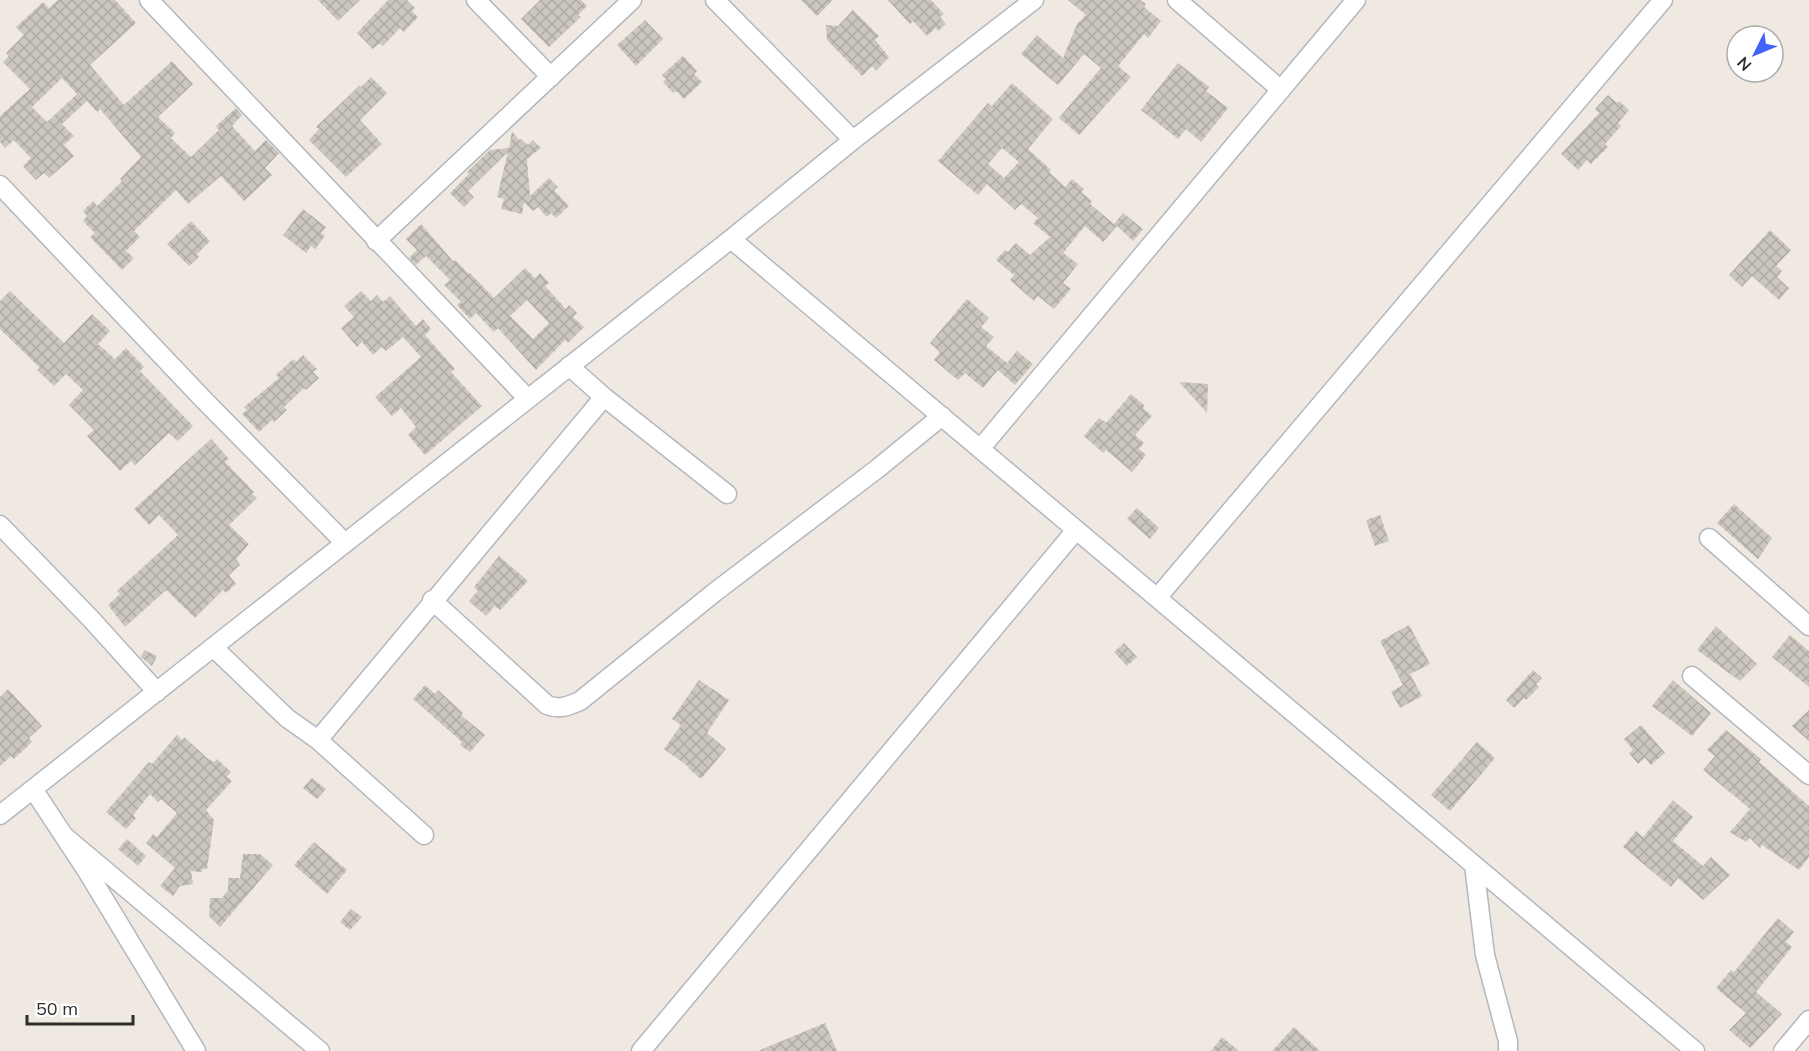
<svg xmlns="http://www.w3.org/2000/svg" width="1809" height="1051" viewBox="0 0 1809 1051" font-family="Mulish,sans-serif">
<style>
.building{fill:url(#building-cross-hatch);fill-rule:evenodd}
.lines{fill:none;stroke-linecap:round;stroke-linejoin:round}
.minor-casing{stroke:#b4b7c1;stroke-width:21}
.minor{stroke:#fff;stroke-width:18}
</style>
<defs>
<pattern id="building-cross-hatch" width="8" height="8" patternUnits="userSpaceOnUse" patternTransform="scale(1.5)"><rect width="8" height="8" fill="#cbc7bf"/><path d="M0 0l8 8M0 8l8-8" fill="none" stroke="#afaba4"/></pattern>
</defs>
<rect width="100%" height="100%" fill="#efe9e1"/>
<path class="building" d="M58,0H115L136,23L90,65L124,105L172,61L193,84L158,117L175,133L171,138L191,157L219,130L216,126L236,108L242,115L232,126L255,151L266,140L279,153L265,168L272,175L244,201L221,176L188,204L176,190L134,231L140,237L126,251L134,258L122,270L90,237L95,233L83,221L87,216L83,211L93,201L97,206L122,181L120,179L141,157L100,109L97,112L87,101L62,124L74,136L64,145L74,156L49,178L44,173L36,180L23,166L31,158L14,140L5,148L0,142V116L30,89L3,62L9,56L6,53L24,35L16,27L43,2L49,8ZM62,78L77,94L47,122L32,107Z
M318,0H360L338,21Z
M388,0H407L415,8L412,11L418,17L404,32L400,28L383,46L380,43L373,49L357,33Z
M540,0H581L587,6L578,15L581,17L549,47L521,19Z
M801,0H833L817,16Z
M888,0H931L944,14L940,17L946,24L938,31L936,28L927,36L913,21L910,24Z
M1068,0H1140L1146,4L1144,7L1161,21L1148,38L1144,34L1118,66L1131,77L1079,135L1059,118L1101,68L1084,54L1058,85L1021,54L1037,35L1063,58L1077,24L1086,15Z
M853,10L879,36L875,40L889,57L876,71L872,66L862,76L827,40L826,25L838,26Z
M645,20L663,39L636,66L617,45Z
M683,56L697,71L694,74L702,82L684,99L676,91L673,93L663,82L666,79L662,75Z
M1178,63L1209,87L1206,91L1228,108L1201,142L1186,129L1178,139L1141,110Z
M371,77L387,93L360,120L382,144L346,177L309,140L319,129L316,127L360,85L361,87Z
M1012,83L1053,119L1028,149L1051,170L1049,172L1065,187L1072,179L1084,189L1081,192L1092,201L1090,204L1114,224L1123,213L1143,229L1133,241L1117,226L1103,242L1085,226L1063,253L1078,264L1063,283L1071,289L1054,309L1038,296L1034,301L1010,280L1014,275L996,260L1005,250L1008,252L1016,243L1030,255L1050,237L1033,223L1038,218L1021,204L1015,210L987,184L978,195L938,161L988,103L992,106ZM1002,148L1019,162L1004,178L988,164Z
M1608,95L1617,103L1619,101L1629,110L1618,123L1621,126L1605,144L1608,147L1591,164L1587,160L1578,170L1561,154L1599,113L1595,109Z
M512,131L519,140L521,139L528,145L533,140L541,148L527,159L530,196L549,178L558,187L554,190L569,206L556,218L551,213L547,217L538,207L533,211L524,202L522,214L501,209L504,199L497,197L508,152L468,191L474,197L464,207L450,193L469,174L467,172L490,150L509,148Z
M303,209L326,227L321,233L325,236L315,249L311,246L306,253L283,235Z
M191,221L210,241L197,254L199,257L189,266L167,244Z
M421,224L453,261L455,260L469,274L470,273L494,298L525,268L535,278L540,273L549,283L545,286L566,309L569,305L577,313L573,317L584,327L568,343L565,340L536,370L498,328L494,332L476,313L470,319L457,305L461,302L444,285L450,280L426,256L416,265L409,258L417,250L406,239ZM527,300L549,323L533,339L510,316Z
M1770,230L1791,250L1776,266L1782,271L1777,277L1789,288L1779,300L1752,276L1742,287L1729,275Z
M10,291L64,343L92,314L110,331L98,344L115,359L126,348L144,367L140,371L193,426L178,441L169,433L135,465L131,461L120,471L87,436L94,430L69,405L83,390L66,374L54,386L37,370L40,368L0,329V301Z
M361,291L371,301L377,295L383,302L390,296L416,326L423,319L431,329L425,335L455,369L451,372L482,406L425,455L408,435L416,427L401,408L392,416L375,397L421,357L403,337L386,351L382,347L373,355L362,342L357,347L341,328L354,317L344,306Z
M967,299L989,318L981,327L994,337L986,346L1007,363L1017,351L1033,364L1015,385L998,370L983,388L965,373L958,380L934,360L940,352L930,343Z
M303,355L317,369L313,372L319,378L306,390L304,388L284,407L287,410L274,422L272,420L259,432L242,414L247,410L244,407L279,378L276,375L293,359L296,362Z
M1179,382L1208,384L1207,413Z
M1131,394L1145,406L1143,408L1152,416L1135,435L1144,443L1139,449L1146,455L1132,472L1106,450L1103,453L1084,436L1099,418L1106,423Z
M211,439L229,459L225,462L254,492L252,494L257,498L229,525L249,544L236,559L240,565L229,575L236,584L226,593L223,590L195,618L166,590L125,627L108,605L120,594L117,591L178,535L159,515L149,525L134,509Z
M1734,504L1772,538L1758,559L1717,523Z
M1137,508L1159,528L1150,539L1127,519Z
M1380,515L1389,541L1375,546L1366,520Z
M499,556L528,581L500,610L495,606L486,616L469,601L478,591L474,587Z
M1409,625L1430,664L1410,674L1422,696L1400,708L1391,692L1403,685L1380,641Z
M1716,626L1757,664L1740,681L1697,650Z
M1790,635L1809,651V687L1772,657Z
M1124,643L1137,657L1127,666L1114,652Z
M144,650L157,656L152,666L141,657Z
M1533,670L1542,678L1536,684L1539,687L1526,700L1524,698L1514,708L1506,700Z
M699,680L729,700L707,733L726,749L701,779L688,768L689,767L664,749L681,725L672,719Z
M1673,680L1711,713L1692,736L1652,706Z
M425,685L435,694L438,690L463,713L461,715L485,735L470,752L460,745L462,742L413,699Z
M8,689L42,726L29,738L32,742L14,759L11,756L0,766V697Z
M1809,710V741L1792,726Z
M1641,725L1665,753L1651,765L1645,758L1638,764L1629,753L1633,750L1624,739Z
M1726,730L1761,759L1759,762L1809,806V857L1799,870L1762,845L1760,848L1750,838L1746,842L1730,832L1750,809L1703,770L1715,756L1707,750Z
M177,735L182,740L184,737L207,758L214,762L217,759L231,772L227,777L232,781L206,810L214,820L207,869H202V872L191,871L193,884L180,886L173,896L160,886L175,868L146,843L153,834L157,837L177,813L161,799L158,802L150,794L133,815L136,818L126,829L106,812L149,762L152,764Z
M1477,742L1495,758L1450,811L1431,795Z
M312,778L326,789L317,799L303,788Z
M1673,800L1693,817L1673,841L1703,866L1711,857L1730,875L1703,900L1678,878L1671,887L1623,847L1636,831L1643,837Z
M127,839L146,856L138,866L118,849Z
M314,842L347,870L327,894L294,865Z
M243,854H260L273,865L220,927L209,916L210,898H222L228,890V878H240Z
M351,909L362,917L350,930L340,922Z
M1778,918L1794,932L1786,942L1792,947L1756,992L1782,1014L1750,1048L1729,1030L1746,1013L1716,988L1731,970L1734,972Z
M825,1023L837,1051H758Z
M1294,1027L1320,1051H1272Z
M1222,1037L1239,1051H1211Z"/>
<g class="lines">
<defs>
<path id="minor" d="M149,0L528,399
M476,0L551,77
M715,0L853,140
M1177,0L1281,90
M0,185L202,398L345,543
M731,239L1695,1051
M376,241L632,0
M569,366L604,397L727,494
M980,449L1356,0
M0,525L91,619L157,692
M1709,538L1809,626
M1157,598L1663,0
M432,600L547,705C560,710 568,706 580,701L715,592L877,469L942,416
M213,647L287,718L318,740L424,835
M1692,676L1809,775
M318,740L604,397
M33,789L87,871L196,1051
M0,815L731,239L853,140L1034,0
M64,836L320,1051
M1474,865L1485,955L1508,1041V1051
M641,1051L1076,530
M1783,1051L1809,1020"/>
</defs>
<use href="#minor" class="minor-casing"/>
<use href="#minor" class="minor"/>
</g>
<g transform="translate(1755 54) rotate(227)"><circle r="28" fill="#ffffff" stroke="#ababab" stroke-width="1.5"/>
<path d="M0-4.5L10 22L0 15L-10 22Z" fill="#4264fb"/>
<text y="-9" font-size="16" font-weight="bold" text-anchor="middle" fill="#2e2e2e">N</text>
</g>
<path d="M27 1015v9h106v-9" fill="none" stroke="#2e2e2e" stroke-width="3"/>
<text x="36" y="1015" font-size="18" fill="#2e2e2e" stroke="#ffffff" stroke-width="4.5" paint-order="stroke">50 m</text>
</svg>
